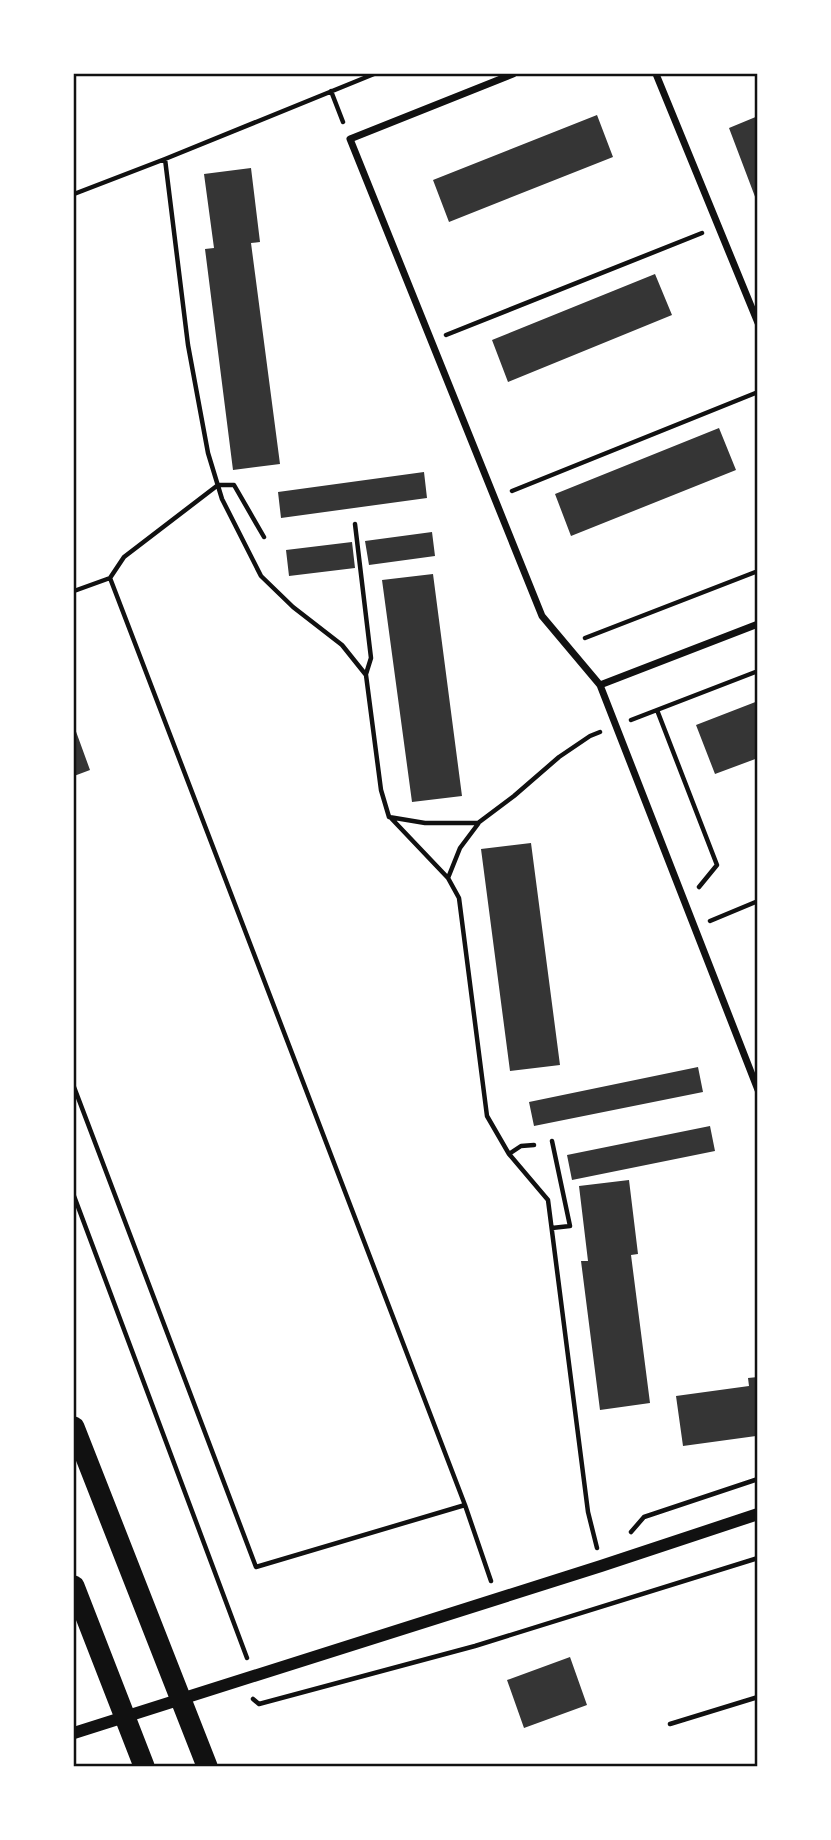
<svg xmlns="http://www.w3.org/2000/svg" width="831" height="1840" viewBox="0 0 831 1840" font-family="'Work Sans',sans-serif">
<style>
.building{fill:#353535}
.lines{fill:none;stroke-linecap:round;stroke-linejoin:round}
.path{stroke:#111;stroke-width:4.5}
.minor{stroke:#111;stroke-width:7}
.tertiary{stroke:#111;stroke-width:12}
.motorway{stroke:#111;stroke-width:21}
.neatline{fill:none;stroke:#111;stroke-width:2.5}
</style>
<rect width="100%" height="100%" fill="#fff"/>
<path class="building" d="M597,115L613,157L449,222L433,180Z
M758,116V202H757L729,128Z
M251,168L260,242L251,243L280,464L233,470L205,249L214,248L204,174Z
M655,274L672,315L508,382L492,340Z
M719,428L736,470L571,536L555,494Z
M424,472L427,498L281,518L278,492Z
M432,532L435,556L369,565L365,541Z
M352,542L355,568L289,576L286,550Z
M433,574L462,796L412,802L382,580Z
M758,701V758L715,774L696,725Z
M74,726L90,770L74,776Z
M531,843L560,1065L510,1071L481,849Z
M698,1067L703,1092L534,1126L529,1102Z
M710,1126L715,1151L572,1180L567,1155Z
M629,1180L638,1254L631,1255L650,1403L600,1410L581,1261H588L579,1186Z
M758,1377V1428L755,1429L756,1436L683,1446L676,1396L749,1386L748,1378Z
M570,1657L587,1705L524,1728L507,1680Z"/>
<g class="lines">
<path class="path" d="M331,91L343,122
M165,159L188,345L208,453L222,499L261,576L293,607L342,645L366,675L381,790L389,817L425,823H478L514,796L559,757L590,736L600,732
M74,194L165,159L374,74
M446,335L702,233
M512,491L758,392
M355,524L371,658L366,674
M110,578L124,557L218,485H234L264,537
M74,591L110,578L465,1505L491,1581
M585,638L758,571
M657,710L717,865L699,887
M631,720L758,671
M390,817L448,878L459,898L487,1116L509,1154L548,1200L588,1512L597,1548
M448,878L460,848L478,824
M710,921L758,901
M74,1087L256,1567L465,1505
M509,1154L521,1146L534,1145
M74,1196L247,1658
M552,1228L570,1226L552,1141
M631,1532L644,1517L758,1479
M253,1699L259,1704L475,1646L758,1558
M670,1724L758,1697"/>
<path class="minor" d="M513,74L350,139L542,616L600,685
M656,74L758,323
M758,624L600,685L758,1090"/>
<path class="tertiary" d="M74,1733L601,1566L758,1514"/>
<path class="motorway" d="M74,1427L207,1766
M74,1586L144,1766"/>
</g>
<rect width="831" height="1840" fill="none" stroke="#ffffff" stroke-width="150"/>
<rect x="75" y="75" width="681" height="1690" class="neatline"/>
</svg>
